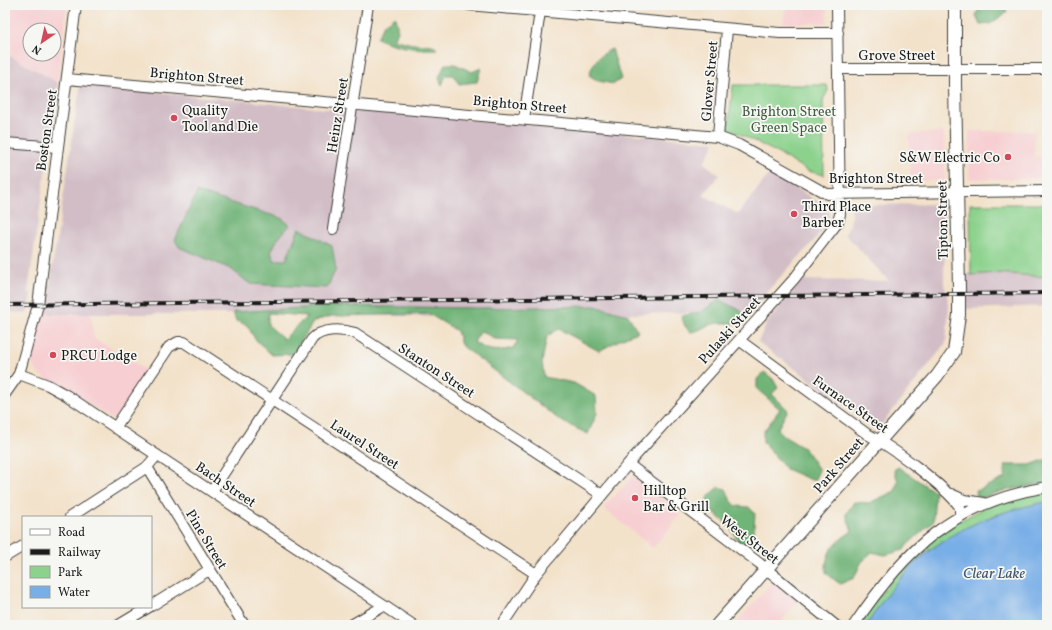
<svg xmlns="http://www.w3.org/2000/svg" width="1052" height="630" viewBox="0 0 1052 630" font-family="Vollkorn,serif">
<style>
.built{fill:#f7cfd2;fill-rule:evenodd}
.industrial{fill:#d2bdc6}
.green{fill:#8cd28d;stroke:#547754}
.forest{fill:#71b478;stroke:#46684a;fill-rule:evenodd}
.water{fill:#79afe7;stroke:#4a6682}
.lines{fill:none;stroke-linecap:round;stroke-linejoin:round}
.minor-casing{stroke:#3c3a36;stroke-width:12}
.tertiary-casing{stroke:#3c3a36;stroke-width:14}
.minor{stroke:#fff;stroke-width:10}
.tertiary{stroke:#fff;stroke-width:12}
.rail-casing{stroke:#1c1c1c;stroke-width:4}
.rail{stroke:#f6f6f2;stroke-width:2.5;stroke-dasharray:8;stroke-linecap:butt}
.poi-dot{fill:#d1495b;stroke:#f6f6f2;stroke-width:1.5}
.labels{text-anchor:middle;stroke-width:3.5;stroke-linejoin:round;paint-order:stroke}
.street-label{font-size:14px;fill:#1c1c1c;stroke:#f6f6f2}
.poi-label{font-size:14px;fill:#1c1c1c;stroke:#f6f6f2;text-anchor:start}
.park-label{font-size:14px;fill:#435c44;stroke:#f6f6f2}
.water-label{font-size:15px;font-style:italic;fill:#41576d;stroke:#f6f6f2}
</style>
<rect width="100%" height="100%" fill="#f6f6f2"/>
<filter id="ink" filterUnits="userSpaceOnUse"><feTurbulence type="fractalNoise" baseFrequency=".025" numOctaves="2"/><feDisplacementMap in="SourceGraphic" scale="8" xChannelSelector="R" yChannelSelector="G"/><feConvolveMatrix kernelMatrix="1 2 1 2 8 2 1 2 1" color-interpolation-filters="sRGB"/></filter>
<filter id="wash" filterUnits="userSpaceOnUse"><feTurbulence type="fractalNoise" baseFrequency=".012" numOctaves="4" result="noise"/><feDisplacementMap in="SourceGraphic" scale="16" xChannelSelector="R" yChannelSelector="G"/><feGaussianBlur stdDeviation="0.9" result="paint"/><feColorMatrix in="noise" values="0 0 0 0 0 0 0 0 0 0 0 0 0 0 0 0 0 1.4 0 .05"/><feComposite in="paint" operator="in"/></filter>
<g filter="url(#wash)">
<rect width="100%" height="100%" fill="#f3e2ca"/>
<path class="built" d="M5,5H67L58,83L5,53ZM30,30H54V54H30Z
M786,5H827V23H783Z
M969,131H1035L1034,156L1046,157V179H969Z
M944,132L945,180L910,181L909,134Z
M91,313L94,338L148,371L114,420L39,374L30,361L39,314Z
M633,476L681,514L653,548L603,508Z
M774,580L799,601L778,625H734Z"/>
<path class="industrial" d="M5,53L58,83L28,291L31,294L27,313L5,312Z
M80,87L134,90L358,112L360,109L715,142L704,163L719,175L703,195L738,214L772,171L828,209L830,221L813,242L772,286L742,322L734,312L431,317L311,314H39L44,284H50Z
M945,204L944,284L949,304L946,343L878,429L758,342L766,325L779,306L803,280L889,281L845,234L850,225L852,205Z
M997,273L1047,277V306L966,309L965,274Z"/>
<path class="green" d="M733,85H827L828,90L823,100L824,175L808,171L772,150L728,128Z
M970,204H1047V277L997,273L971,275Z
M1047,490V502L992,516L925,552L878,607L867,625H857L907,560L945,529L993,503Z"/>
<path class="forest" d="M980,5H1007L1006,13L990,24L980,25L976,16Z
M395,16L398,31L393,39L412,44L433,45L437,49C416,50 396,47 377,38L384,24Z
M612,49L621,79L614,84L598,81L589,75C594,61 599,55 612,49Z
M445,64H455L472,72L481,68L477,82L459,84L453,75H446L442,85L439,78Z
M197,192L281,218L290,225L277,240L271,252L274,260H286L299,228L332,246L336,269L327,288L250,284L231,269L179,247L175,240Z
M719,300L740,310L745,316L739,324C730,323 718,322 709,325C701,328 700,331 690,332L685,326L681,316L701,312Z
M336,306L479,308L595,306L628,315L638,332L625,337L599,351L559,329L547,336L542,362L544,377L574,383L596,396L597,413L588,434L561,421L461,345L457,331L429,314L332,316L314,321L293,354L272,355L255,339L247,325L236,321L233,312ZM268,313L307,316L284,339L268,325ZM481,331L495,339L518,340L513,348C496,352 488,352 474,342Z
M764,372L773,379L778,388L772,394L788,410L778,428L782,435L805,449L819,470L814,481L786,469L763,442V432L780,409L757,389V379Z
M1047,459V483L1002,491L982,498L977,497L976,491L1005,478V465H1030Z
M898,467L935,492L933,522L907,545L904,550L885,555L872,552L861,563L854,578L840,584L826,573C825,550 835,543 852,531L846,514L854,502L869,503L895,491L898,481L894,470Z
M718,487L726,489L730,499L736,506L749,507L755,514L753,539L748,547L738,541L730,527L707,507V498Z"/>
<path class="water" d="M1047,502V625H867C910,552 964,517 1047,502Z"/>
</g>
<g filter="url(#ink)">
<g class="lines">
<defs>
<path id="minor" d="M469,5L780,33H838
M839,69H1047
M67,79L718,137L739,145L827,194L1047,191
M524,119L540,12
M718,137L727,29
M5,143L57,147
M333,229L368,5
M739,340L867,434C892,447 944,485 960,507V516
M19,374L48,385L66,395L413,625
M5,394L19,374L38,305L76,5
M115,428L169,347L178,342H184L536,574
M628,464L759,563L835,625
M147,467L244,625
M212,491L312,339C322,328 342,329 355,333L602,495
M951,494L964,500L984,503
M70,517L147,467L157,455
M5,557L23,546
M151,606L209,570
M119,625L149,607
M351,625L384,606
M502,625L536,574L628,464L794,279L838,222L840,214L837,5
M854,625C905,549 954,502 1047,487"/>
<path id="tertiary" d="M717,625L937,376L954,352L959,315V289L955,85V5"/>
</defs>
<use href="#minor" class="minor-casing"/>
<use href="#tertiary" class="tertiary-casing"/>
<use href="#minor" class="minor"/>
<use href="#tertiary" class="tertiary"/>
<defs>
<path id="rail" d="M5,305L1047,293"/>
</defs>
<use href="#rail" class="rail-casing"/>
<use href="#rail" class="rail"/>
</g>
</g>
<g class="poi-dot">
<circle cx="174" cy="118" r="4"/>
<circle cx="1008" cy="157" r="4"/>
<circle cx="794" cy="214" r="4"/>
<circle cx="53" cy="355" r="4"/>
<circle cx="635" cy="498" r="4"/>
</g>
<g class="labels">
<g class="street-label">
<text x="897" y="60">Grove Street</text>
<text transform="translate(197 76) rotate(5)" y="5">Brighton Street</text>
<text transform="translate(709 81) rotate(-85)" y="5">Glover Street</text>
<text transform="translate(520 104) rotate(5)" y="5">Brighton Street</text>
<text transform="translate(337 115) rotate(-81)" y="5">Heinz Street</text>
<text transform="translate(46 130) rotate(-82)" y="5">Boston Street</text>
<text x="876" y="183">Brighton Street</text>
<text transform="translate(942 220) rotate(-91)" y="5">Tipton Street</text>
<text transform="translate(729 330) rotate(-48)" y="5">Pulaski Street</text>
<text transform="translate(437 370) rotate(33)" y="5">Stanton Street</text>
<text transform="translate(851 404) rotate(35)" y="5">Furnace Street</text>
<text transform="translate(365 444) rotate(33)" y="5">Laurel Street</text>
<text transform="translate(838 465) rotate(-49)" y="5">Park Street</text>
<text transform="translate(226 484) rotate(34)" y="5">Bach Street</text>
<text transform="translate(207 539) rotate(59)" y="5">Pine Street</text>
<text transform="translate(750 539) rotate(38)" y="5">West Street</text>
</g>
<g class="poi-label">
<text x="182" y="115">Quality<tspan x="182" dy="16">Tool and Die</tspan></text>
<text x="1000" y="162" text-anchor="end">S&amp;W Electric Co</text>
<text x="802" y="211">Third Place<tspan x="802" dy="16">Barber</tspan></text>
<text x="61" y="360">PRCU Lodge</text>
<text x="643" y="495">Hilltop<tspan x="643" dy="16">Bar &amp; Grill</tspan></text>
</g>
<g class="park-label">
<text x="789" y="116">Brighton Street<tspan x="789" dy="16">Green Space</tspan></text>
</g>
<g class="water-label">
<text x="994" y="578">Clear Lake</text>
</g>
</g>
<rect width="1052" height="630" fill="none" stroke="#f6f6f2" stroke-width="20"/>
<rect x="22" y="516" width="130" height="92" fill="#f6f6f2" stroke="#9f9f9c"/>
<rect x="30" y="529" width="20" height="6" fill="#ffffff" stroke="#9f9f9c"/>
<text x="58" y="536" font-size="12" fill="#1c1c1c">Road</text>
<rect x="30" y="549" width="20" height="6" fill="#1c1c1c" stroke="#9f9f9c"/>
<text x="58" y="556" font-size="12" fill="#1c1c1c">Railway</text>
<rect x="30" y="566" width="20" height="12" fill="#8cd28d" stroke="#9f9f9c"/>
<text x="58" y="576" font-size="12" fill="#1c1c1c">Park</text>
<rect x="30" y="586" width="20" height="12" fill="#79afe7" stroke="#9f9f9c"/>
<text x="58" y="596" font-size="12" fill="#1c1c1c">Water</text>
<g transform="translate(42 42) rotate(214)"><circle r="19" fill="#f6f6f2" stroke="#9f9f9c"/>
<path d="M0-3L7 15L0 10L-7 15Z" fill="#d1495b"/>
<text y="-6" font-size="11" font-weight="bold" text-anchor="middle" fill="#1c1c1c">N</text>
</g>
</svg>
